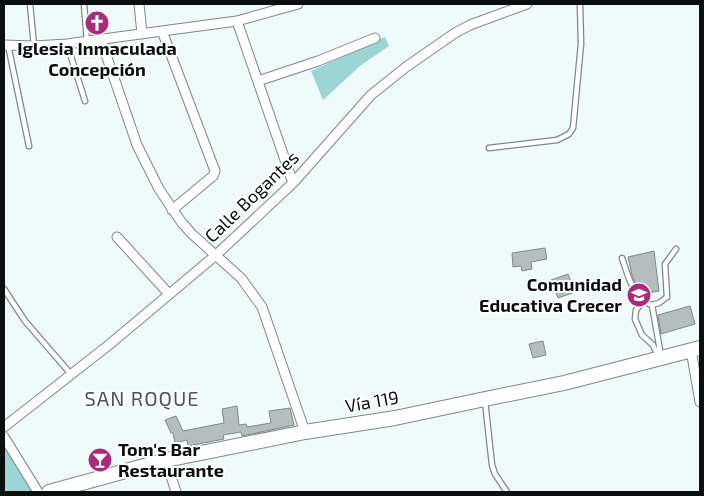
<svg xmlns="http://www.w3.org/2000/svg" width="704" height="496" viewBox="0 0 704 496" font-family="'Exo 2',sans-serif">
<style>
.green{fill:#9bd6d5}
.building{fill:#b3bebd;stroke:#7f8989}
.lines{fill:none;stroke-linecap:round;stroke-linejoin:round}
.service-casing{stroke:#7e8888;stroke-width:7}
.minor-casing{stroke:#7e8888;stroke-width:11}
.secondary-casing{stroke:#7e8888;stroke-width:16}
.service{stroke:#fff;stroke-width:4.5}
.minor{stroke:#fff;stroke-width:9}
.secondary{stroke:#fff;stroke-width:14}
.labels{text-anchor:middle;stroke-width:4;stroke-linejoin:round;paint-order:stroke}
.poi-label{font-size:18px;font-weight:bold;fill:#0b0e0e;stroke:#fff}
.street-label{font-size:18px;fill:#0b0e0e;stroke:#fff}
.quarter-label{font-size:20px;letter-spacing:1px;fill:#4c5555;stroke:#fff}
</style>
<rect width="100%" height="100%" fill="#effafa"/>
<path class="green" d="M385,37L389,46L360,66L323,100L311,71Z
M4,444L32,492H4Z"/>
<path class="building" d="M101,11L103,33L93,34L91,13Z
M545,248L547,259L531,262L532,269L522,271L521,266L513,267L512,253Z
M654,251L659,291L648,293L638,289L632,275L628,257Z
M568,274L575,292L558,298L551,280Z
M690,306L695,324L661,334L658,315Z
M543,341L546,355L533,358L529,344Z
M237,406L239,425L246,424L247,427L271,423L269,411L290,408L294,425L242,436L241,432L223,435L224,439L188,446L187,440L175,443L173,433H171L165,420L176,416L183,431L224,423L222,409Z"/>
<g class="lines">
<defs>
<path id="service" d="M30,4L34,46
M84,4L87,42
M67,44L85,101
M8,45L29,146
M489,148L557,140L569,134L573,128L581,44L580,4
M622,258C628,275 633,300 652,305L661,356
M4,289L25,321L70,373
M643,301L636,310L635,319L642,335L653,345L659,358
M652,305L659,303L667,297L665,264L676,249
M485,401L492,465L495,474L507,492"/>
<path id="minor" d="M139,4L142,34
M237,21L293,183
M162,31L215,171L213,176L172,210
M101,40L137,145L159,189L182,223L192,234L241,278L262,307L305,432
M4,45L34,46L67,44L162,31L237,21L298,4
M258,81L318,61L375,38
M117,237L169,294
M691,350L700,402
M4,427L110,344L216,255L293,183L371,95L406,67L455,33L470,25L527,4
M4,437L38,492
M166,460L176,492"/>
<path id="secondary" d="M49,492L166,460L305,432L395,418L485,399L564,383L700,348"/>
</defs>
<use href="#service" class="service-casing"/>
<use href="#minor" class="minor-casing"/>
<use href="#secondary" class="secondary-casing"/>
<use href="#service" class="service"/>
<use href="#minor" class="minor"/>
<use href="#secondary" class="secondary"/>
</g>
<defs>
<symbol id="church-disc" viewBox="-11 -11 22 22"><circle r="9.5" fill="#a82b7c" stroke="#fff"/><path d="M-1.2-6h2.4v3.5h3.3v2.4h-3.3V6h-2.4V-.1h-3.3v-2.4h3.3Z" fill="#fff"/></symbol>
<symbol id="school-disc" viewBox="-11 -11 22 22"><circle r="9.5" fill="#a82b7c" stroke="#fff"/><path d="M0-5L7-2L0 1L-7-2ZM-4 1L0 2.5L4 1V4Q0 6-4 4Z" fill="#fff"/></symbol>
<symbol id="bar-disc" viewBox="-11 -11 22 22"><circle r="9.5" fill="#a82b7c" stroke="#fff"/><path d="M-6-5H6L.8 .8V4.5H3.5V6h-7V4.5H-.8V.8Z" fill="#fff"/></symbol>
</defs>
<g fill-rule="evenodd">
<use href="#church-disc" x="83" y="9" width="28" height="28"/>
<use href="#school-disc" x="625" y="281" width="28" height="28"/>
<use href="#bar-disc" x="86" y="446" width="28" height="28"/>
</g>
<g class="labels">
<g class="poi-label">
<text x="97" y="55">Iglesia Inmaculada<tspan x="97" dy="21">Concepción</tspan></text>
<text x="622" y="291" text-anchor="end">Comunidad<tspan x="622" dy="21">Educativa Crecer</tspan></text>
<text x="118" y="456" text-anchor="start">Tom's Bar<tspan x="118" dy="21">Restaurante</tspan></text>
</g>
<g class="street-label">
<text transform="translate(252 197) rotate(-44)" y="6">Calle Bogantes</text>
<text transform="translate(372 402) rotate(-10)" y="6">Vía 119</text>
</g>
<g class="quarter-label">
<text x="142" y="406">SAN ROQUE</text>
</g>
</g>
<rect width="704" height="496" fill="none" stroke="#0b0e0e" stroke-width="10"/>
</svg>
